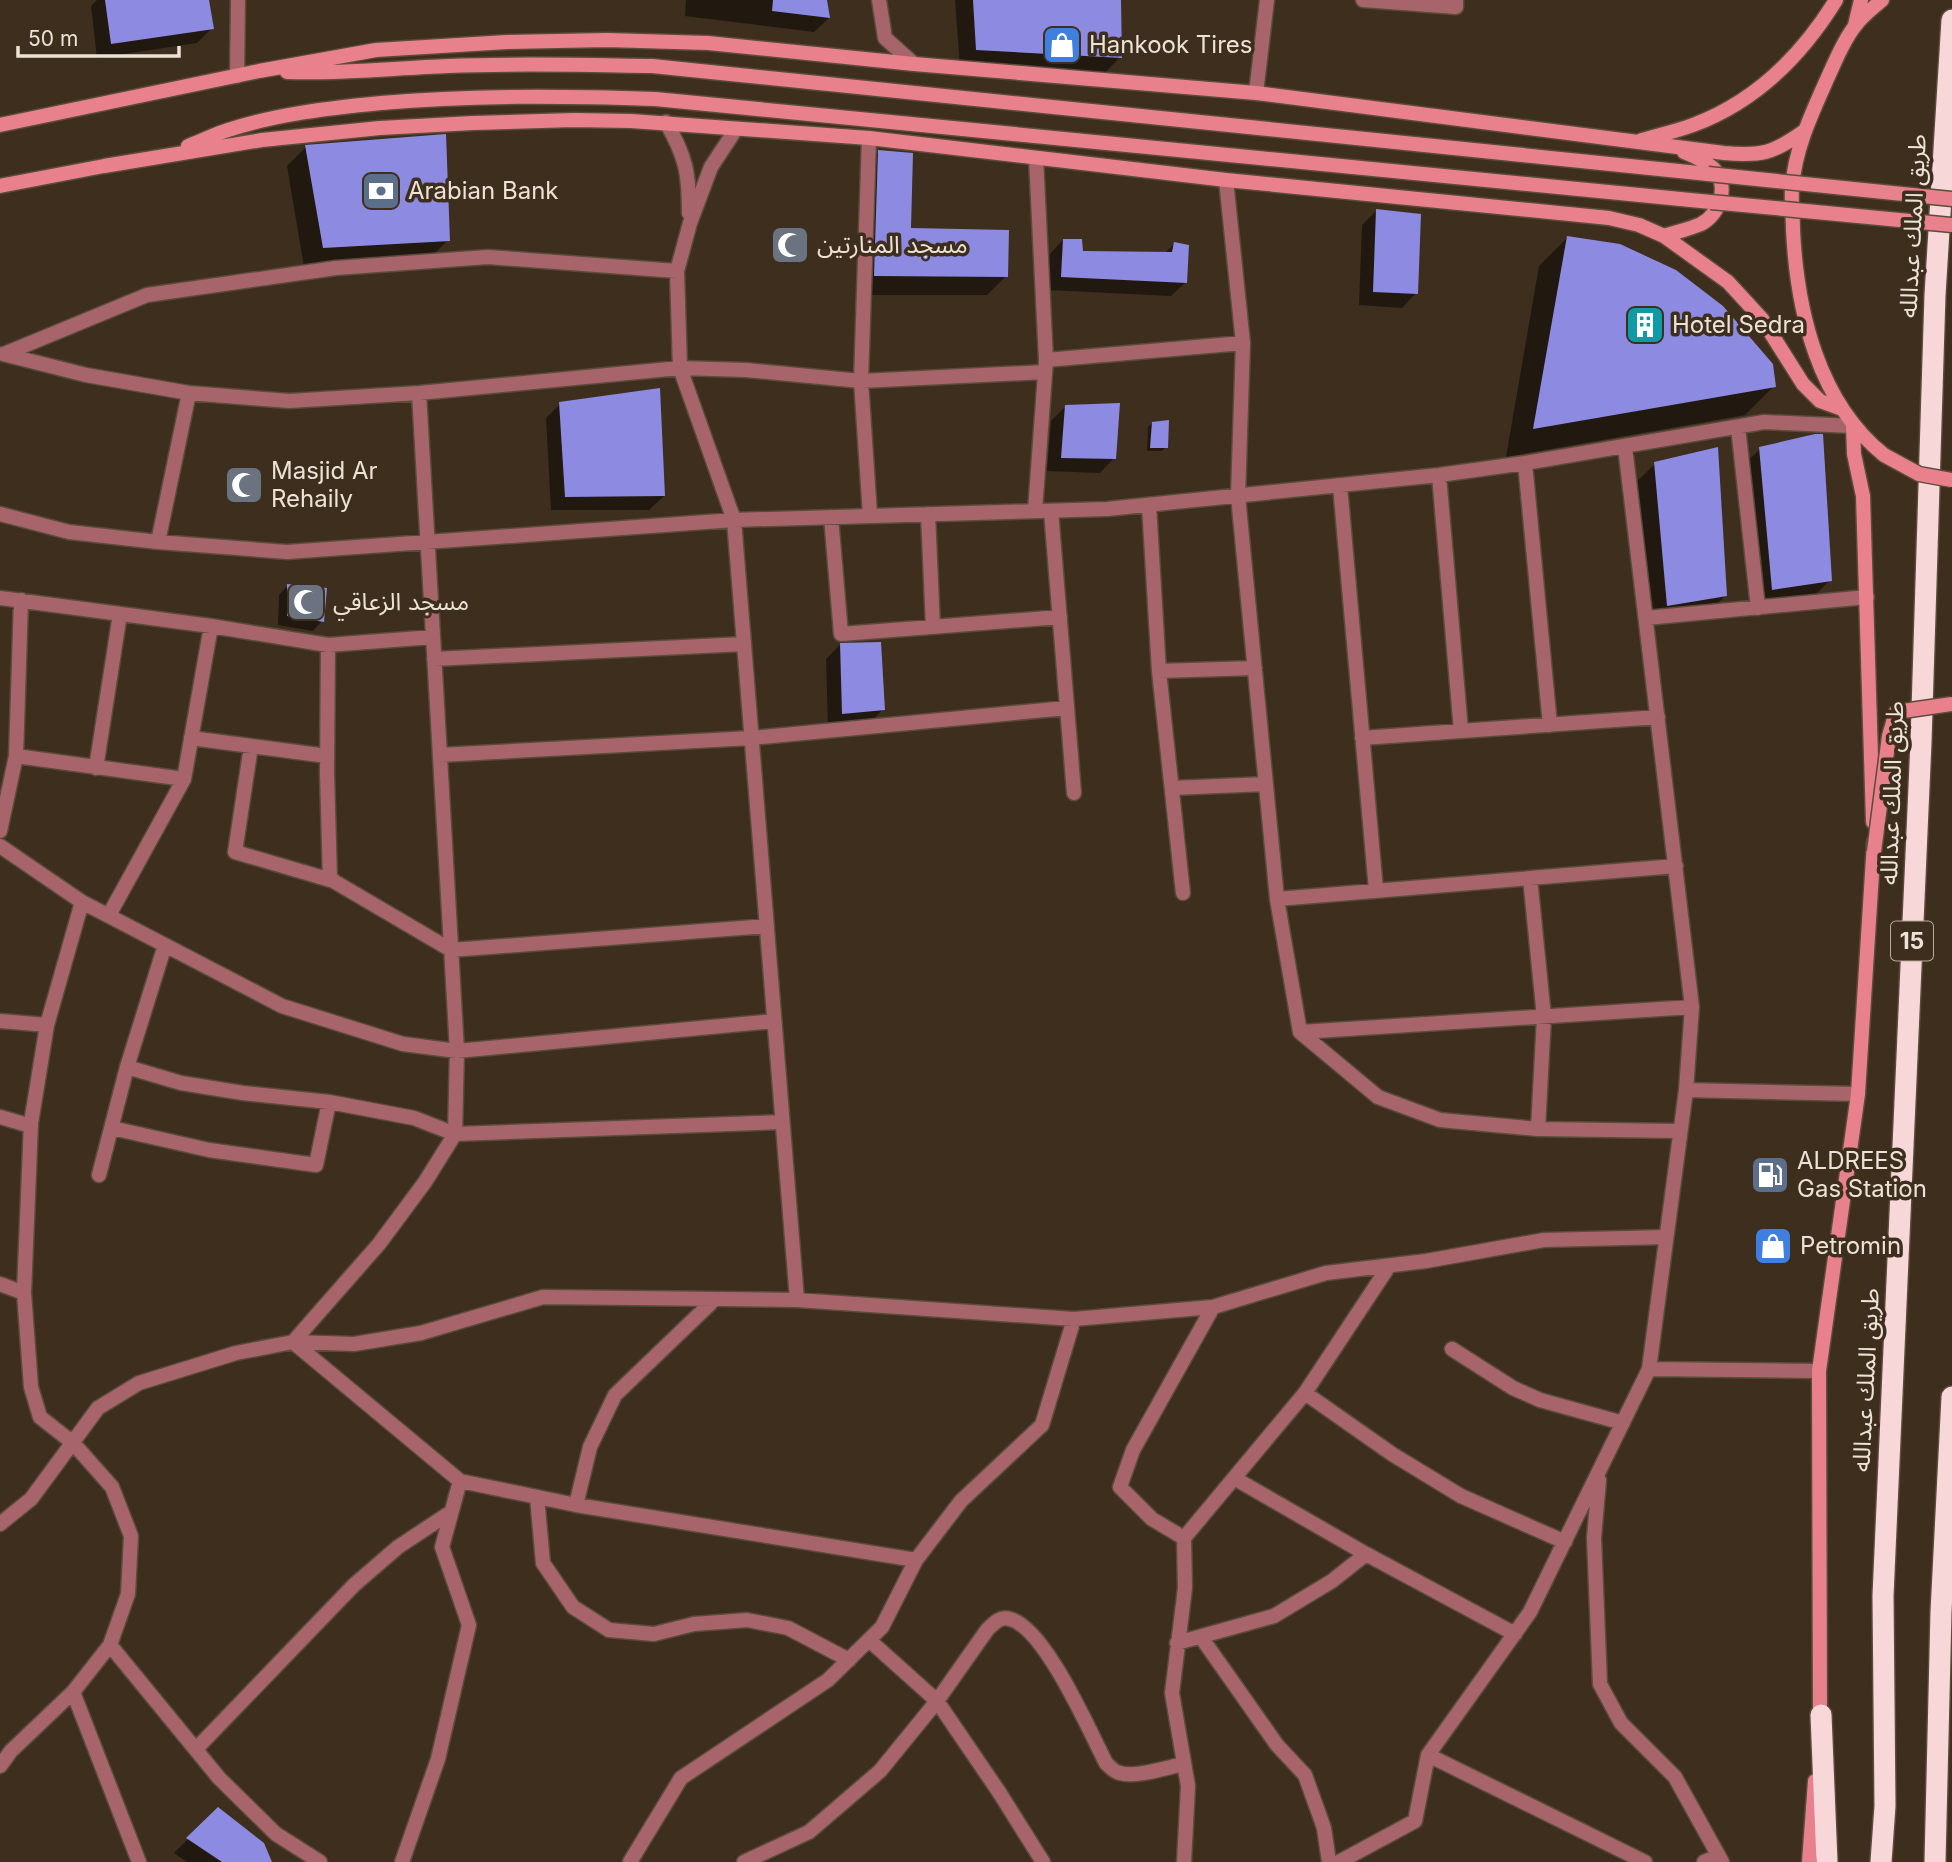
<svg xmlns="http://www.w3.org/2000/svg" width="1952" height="1862" viewBox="0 0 1952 1862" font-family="Inter,'Noto Sans Arabic',sans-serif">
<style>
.shadow{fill:#0007}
.building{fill:#8d8ae1}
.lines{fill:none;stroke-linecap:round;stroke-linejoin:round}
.minor-casing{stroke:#5a4b3b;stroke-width:17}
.secondary-casing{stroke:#5a4b3b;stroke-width:17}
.motorway-casing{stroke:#5a4b3b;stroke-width:24}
.minor{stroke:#a7656b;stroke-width:14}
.secondary{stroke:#e8818b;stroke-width:14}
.motorway{stroke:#f8d7d8;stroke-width:21}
.secondary-bridge-casing{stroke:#5a4b3b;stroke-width:17;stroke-linecap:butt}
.secondary-bridge{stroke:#e8818b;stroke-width:14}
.labels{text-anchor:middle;stroke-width:7;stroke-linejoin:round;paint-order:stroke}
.shield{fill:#3e2e1d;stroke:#b8ac9f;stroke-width:2}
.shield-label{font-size:23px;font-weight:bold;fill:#ece2d7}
.poi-label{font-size:24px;fill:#ece2d7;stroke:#3e2e1d;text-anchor:start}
.street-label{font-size:24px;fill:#ece2d7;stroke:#3e2e1d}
</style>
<rect width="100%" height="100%" fill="#3e2e1d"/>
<path class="shadow" d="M97,0H207L212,28L197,43L97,58L91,6Z
M686,0H826L829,18L814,32L685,16Z
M955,0H1119L1120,57L1103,75L960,67Z
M306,147L448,240L429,259L304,267L287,166Z
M879,152L910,229L1006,276L987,295H856L860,171Z
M1376,211L1416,293L1402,308L1359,305L1362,225Z
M1568,237L1774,386L1745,415L1506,457L1539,266Z
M1063,240L1081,253L1164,254L1174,244L1186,282L1171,296L1048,290L1049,255Z
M560,404L664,496L649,510H551L546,418Z
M1065,407L1114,458L1100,473L1047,471L1051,421Z
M1153,423L1166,447L1162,451H1147L1148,427Z
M1760,449L1830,580L1811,599L1753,608L1740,468Z
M1655,464L1725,596L1706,615L1648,624L1635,483Z
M288,585L322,621L313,631L278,625L279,595Z
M840,645L883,709L869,724L828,727L826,659Z
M218,1809L269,1862H187L174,1853Z"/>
<path class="building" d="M105,0H209L214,29L111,44Z
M773,0H827L830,18L772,11Z
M973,0H1121L1122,58L976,50Z
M446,134L450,241L323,248L305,145Z
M878,150L913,153L911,228L1009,230L1008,277L874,276Z
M1376,209L1421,214L1418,294L1373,292Z
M1567,236L1620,244L1676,270L1723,306L1773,364L1776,387L1533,429Z
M1063,239H1082L1083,251L1172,252L1174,242L1189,245L1187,283L1061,277Z
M660,388L665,496L565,497L559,402Z
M1120,403L1116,459L1061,458L1065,405Z
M1169,420L1168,448H1150L1152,422Z
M1815,434H1823L1832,581L1772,590L1759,447Z
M1718,447L1727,596L1667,606L1654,462Z
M287,584L327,588L324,622L287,616Z
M881,642L885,710L842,714L840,643Z
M218,1807L264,1843L272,1862H222L186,1838Z"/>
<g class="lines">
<defs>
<path id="minor" d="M879,0L885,38L914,64
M1363,0L1456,7V0
M237,76L238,0
M1256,93L1267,0
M666,122C686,157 689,173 689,213
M736,129L711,167L690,223L677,271L680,368L734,520L797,1300
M869,138L861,381L1045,372
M1226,180L1243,343L1238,496L1277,899L1300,1032L1692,1007
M3,354L86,375L189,393L289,401L419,393L680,368L746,370L861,381L870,515
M4,354L147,295L336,268L488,257L677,271
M1046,360L1243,343
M1738,427L1758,608
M1525,463L1550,725
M1439,475L1461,731
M1340,486L1376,890
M1149,505L1159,671L1255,668
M1035,511L1046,360L1036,158
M1051,511L1074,793
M0,514L69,532L158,542L287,552L734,520L1107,509L1439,475L1525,463L1764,422L1853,426
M928,514L933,627
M831,517L841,634L1060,617
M158,542L189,393
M0,598L211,626L328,645L433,637
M1646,618L1867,597
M328,645L327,773L330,879L451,950L767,926
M434,659L744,644
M1159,671L1183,893
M191,738L327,756
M1362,738L1658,717
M251,746L235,852L334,881
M440,755L751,738L1067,708
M16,756L184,779
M96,768L120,614
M1172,788L1266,784
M0,831L16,756L21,600
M0,846L82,902L282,1006L403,1044L457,1051L774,1021
M1530,878L1544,1017L1538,1129
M1277,899L1676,866
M109,915L184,779L211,626
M0,1021L47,1025
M1300,1032L1378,1097L1440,1120L1538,1129L1680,1131
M127,1067L181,1083L243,1093L329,1102L414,1118L455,1134L782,1122
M1686,1090L1858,1094
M0,1117L31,1126
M112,1128L209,1150L316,1165L329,1102
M99,1175L127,1067L165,945
M0,1284L24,1293
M1213,1307L1133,1450L1120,1487L1152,1519L1184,1538L1305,1393L1389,1266
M293,1342L354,1344L421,1333L543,1297L797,1300L1074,1319L1213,1307L1326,1273L1426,1261L1544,1240L1666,1237
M293,1342L460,1481L576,1505L916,1560
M1452,1349L1513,1388L1540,1400L1623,1423
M1649,1369L1819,1371
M1305,1393L1392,1454L1461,1496L1565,1542
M1234,1478L1366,1554L1515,1634
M1599,1480L1594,1538L1600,1684L1621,1723L1675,1777L1722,1862
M537,1497L543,1563L573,1607L609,1630L654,1634L694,1624L747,1620L788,1628L849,1660
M576,1505L590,1447L615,1395L715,1299
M0,1524L31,1499L98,1408L139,1383L236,1353L293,1342L379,1244L425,1182L455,1134L457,1051L419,393
M1184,1538L1185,1588L1172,1693L1188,1786L1184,1862
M1201,1637L1277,1745L1305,1775L1324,1828L1329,1862
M869,1640L937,1701L999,1792L1043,1862
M1177,1643L1274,1616L1332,1581L1366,1554
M110,1645L219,1778L276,1834L320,1862
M73,1692L139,1862
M196,1749L354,1585L398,1547L451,1512
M1428,1755L1645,1862
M0,1766L11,1751L73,1692L110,1645L128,1594L131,1536L112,1487L73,1443L40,1417L31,1387L24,1293L31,1123L47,1025L82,902
M402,1862L438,1759L469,1625L442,1547L460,1481
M630,1862L681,1778L828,1680L882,1627L916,1560L961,1501L1042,1425L1074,1319
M744,1862L809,1832L880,1771L937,1701L987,1630C994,1623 1000,1616 1010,1619C1045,1628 1089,1730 1106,1763C1110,1767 1114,1772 1120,1773C1136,1778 1168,1767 1184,1764
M1339,1862L1415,1821L1428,1755L1530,1612L1649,1369L1686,1090L1692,1007L1625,447
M1704,1862L1718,1856"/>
<path id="secondary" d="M1882,0C1873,8 1862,16 1855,26C1843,41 1836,60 1828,77C1812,113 1795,148 1792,188C1791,202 1793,216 1793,230C1797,311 1818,402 1884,455
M1855,25L1861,0
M287,72C341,74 394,68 448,66C516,63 584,65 652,66L1708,174
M0,125L259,71L376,50L507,42L607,40L708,43L914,64L1256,93L1724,153C1761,156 1772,154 1803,132
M1642,140C1659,135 1677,131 1693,125C1755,102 1802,55 1836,0
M188,146C202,141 215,134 228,130C277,114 330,108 381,103C473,95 563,96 655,99L1711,202
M0,186L104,166L262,140L380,128L473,123L574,120L631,121L869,138L1226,180L1609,218L1639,225L1664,236L1728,282L1762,319L1803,384L1820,401L1842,409
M1664,236C1676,232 1690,229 1701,224C1720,214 1730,185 1713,168C1705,161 1694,156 1684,152
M1853,426L1854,454L1863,496L1873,822
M1820,1722L1819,1371L1858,1094L1874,842
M1809,1862L1815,1781"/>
<path id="motorway" d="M1821,1715L1827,1862
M1881,1862L1885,1806L1883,1596L1921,742L1935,295L1952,20
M1935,1862L1941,1612L1952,1397"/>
</defs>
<use href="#minor" class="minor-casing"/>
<use href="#secondary" class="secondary-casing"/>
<use href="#motorway" class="motorway-casing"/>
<use href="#minor" class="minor"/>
<use href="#secondary" class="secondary"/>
<use href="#motorway" class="motorway"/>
<defs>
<path id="secondary-bridge" d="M1708,174L1952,199
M1711,202L1952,225
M1884,455L1919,474L1952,480
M1874,852L1889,736L1896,712L1952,704"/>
</defs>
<use href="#secondary-bridge" class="secondary-bridge-casing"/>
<use href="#secondary-bridge" class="secondary-bridge"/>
</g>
<defs>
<symbol id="shop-square" viewBox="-11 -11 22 22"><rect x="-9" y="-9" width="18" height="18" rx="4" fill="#3f7fe0" stroke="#3e2e1d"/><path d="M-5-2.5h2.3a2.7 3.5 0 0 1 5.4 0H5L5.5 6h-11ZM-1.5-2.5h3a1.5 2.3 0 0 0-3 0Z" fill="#fff"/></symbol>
<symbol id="bank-square" viewBox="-11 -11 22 22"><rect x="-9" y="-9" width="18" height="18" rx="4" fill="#5c6f8a" stroke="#3e2e1d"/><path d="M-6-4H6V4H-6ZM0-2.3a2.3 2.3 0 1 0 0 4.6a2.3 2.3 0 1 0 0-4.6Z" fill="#fff"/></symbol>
<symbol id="mosque-square" viewBox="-11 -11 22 22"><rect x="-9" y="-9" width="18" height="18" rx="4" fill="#6b7280" stroke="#3e2e1d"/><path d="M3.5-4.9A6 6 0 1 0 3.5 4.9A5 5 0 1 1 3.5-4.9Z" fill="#fff"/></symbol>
<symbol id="building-square" viewBox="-11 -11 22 22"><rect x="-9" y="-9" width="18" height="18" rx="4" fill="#0f9aa8" stroke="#3e2e1d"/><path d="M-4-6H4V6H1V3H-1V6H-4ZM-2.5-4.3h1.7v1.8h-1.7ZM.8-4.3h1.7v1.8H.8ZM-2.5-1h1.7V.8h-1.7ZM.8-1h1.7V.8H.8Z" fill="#fff"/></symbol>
<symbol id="fuel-square" viewBox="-11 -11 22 22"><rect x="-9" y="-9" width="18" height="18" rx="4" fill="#5c6f8a" stroke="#3e2e1d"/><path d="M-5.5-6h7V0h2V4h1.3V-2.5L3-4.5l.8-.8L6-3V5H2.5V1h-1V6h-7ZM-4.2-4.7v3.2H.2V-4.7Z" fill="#fff"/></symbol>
</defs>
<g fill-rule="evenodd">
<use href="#shop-square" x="1040" y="23" width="44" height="44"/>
<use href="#bank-square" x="359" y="169" width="44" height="44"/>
<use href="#mosque-square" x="768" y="223" width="44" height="44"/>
<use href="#building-square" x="1623" y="303" width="44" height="44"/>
<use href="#mosque-square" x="222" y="463" width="44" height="44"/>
<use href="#mosque-square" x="284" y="580" width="44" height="44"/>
<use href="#fuel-square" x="1748" y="1153" width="44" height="44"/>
<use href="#shop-square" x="1751" y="1224" width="44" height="44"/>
</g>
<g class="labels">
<rect class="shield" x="1891" y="921.5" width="42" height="39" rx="5"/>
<g class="shield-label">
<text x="1912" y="949">15</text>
</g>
<g class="poi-label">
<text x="1089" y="53">Hankook Tires</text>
<text x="408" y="199">Arabian Bank</text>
<text x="817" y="253">مسجد المنارتين</text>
<text x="1672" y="333">Hotel Sedra</text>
<text x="271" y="479">Masjid Ar<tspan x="271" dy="28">Rehaily</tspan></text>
<text x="333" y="610">مسجد الزعاقي</text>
<text x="1797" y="1169">ALDREES<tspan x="1797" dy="28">Gas Station</tspan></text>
<text x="1800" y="1254">Petromin</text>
</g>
<g class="street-label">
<text transform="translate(1913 226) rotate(-87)" y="8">طريق الملك عبدالله</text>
<text transform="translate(1892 793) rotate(-88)" y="8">طريق الملك عبدالله</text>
<text transform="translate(1866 1380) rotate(-87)" y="8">طريق الملك عبدالله</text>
</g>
</g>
<path d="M18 46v10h161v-10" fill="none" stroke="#ece2d7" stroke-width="3.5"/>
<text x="28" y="46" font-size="21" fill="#ece2d7" stroke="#3e2e1d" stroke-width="5" paint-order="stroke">50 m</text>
</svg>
